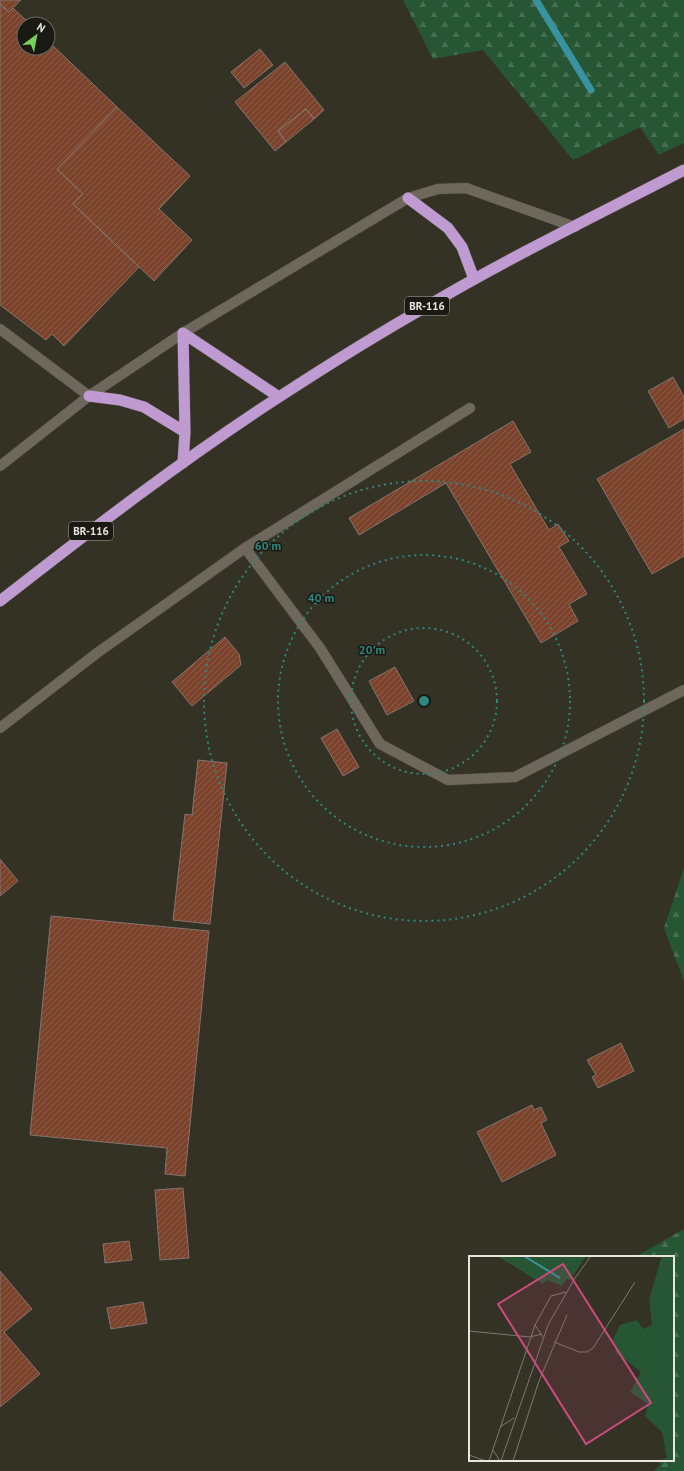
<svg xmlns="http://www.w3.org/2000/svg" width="684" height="1471" viewBox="0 0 684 1471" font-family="'PT Sans',sans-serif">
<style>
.forest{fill:url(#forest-firs)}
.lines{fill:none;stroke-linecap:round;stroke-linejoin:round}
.stream{stroke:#38929f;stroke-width:7}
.building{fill:url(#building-hatch);stroke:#83746e}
.service-casing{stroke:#514d43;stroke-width:11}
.minor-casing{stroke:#514d43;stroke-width:11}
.trunk-casing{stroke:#514d43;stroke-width:12}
.service{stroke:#6d685b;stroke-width:10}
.minor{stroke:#6d685b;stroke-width:10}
.trunk{stroke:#c09bd2;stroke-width:11}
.ring{fill:none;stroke:#2f877f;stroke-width:2;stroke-dasharray:2 4}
.labels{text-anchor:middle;stroke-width:3;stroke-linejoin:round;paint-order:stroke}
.shield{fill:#1a1913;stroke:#aaa8a0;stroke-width:1}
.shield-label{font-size:11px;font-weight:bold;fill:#e7e5dd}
.inset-river{fill:none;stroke:#38929f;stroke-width:2}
.inset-road{fill:none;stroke:#7c796f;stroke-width:1}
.view{fill:#cb4b7c;fill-opacity:0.15;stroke:#cb4b7c;stroke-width:2}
.inset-edge{fill:none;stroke:#e7e5dd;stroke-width:2}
.centre{fill:#2f877f;stroke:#1a1913;stroke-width:2}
.ring-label{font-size:12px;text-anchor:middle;font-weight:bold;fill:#2f877f;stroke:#1a1913;stroke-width:3;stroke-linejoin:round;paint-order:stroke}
</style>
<defs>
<pattern id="forest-firs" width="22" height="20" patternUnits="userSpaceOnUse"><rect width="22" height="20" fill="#275635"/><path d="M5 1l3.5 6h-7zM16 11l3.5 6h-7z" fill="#466e52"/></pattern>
<pattern id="building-hatch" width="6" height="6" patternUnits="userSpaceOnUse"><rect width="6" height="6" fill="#7c432c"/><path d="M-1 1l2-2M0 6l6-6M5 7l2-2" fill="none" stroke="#8f5e4a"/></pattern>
</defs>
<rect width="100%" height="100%" fill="#343125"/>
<path class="forest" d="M403,0H684V143L659,155L640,127L573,160L483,50L433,59Z
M684,868V981L664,928Z
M684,1229V1471H654L660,1465L658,1460H673V1257H635Z"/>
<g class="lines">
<path class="stream" d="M536,0L591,90"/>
</g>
<path class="building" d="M0,0H21L9,12L0,4Z
M0,4L9,12L13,8L30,24H24V48H48V41L117,107L57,169L83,194L73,204L139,267L64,346L52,334L46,340L0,305Z
M260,49L273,65L244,88L231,72Z
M285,62L324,110L314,119L306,109L278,131L286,142L275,151L235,102Z
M117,107L190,176L159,209L192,240L154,281L73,204L83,194L57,169Z
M306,109L314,119L286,142L278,131Z
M673,377L684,397V419L669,428L648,391Z
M513,421L531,452L510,464L549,530L558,524L569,541L559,547L587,594L569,604L578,621L541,643L446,483L359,535L349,518Z
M684,429V556L652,574L597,479Z
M225,637L239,654L241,665L192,706L172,682Z
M395,667L414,701L387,715L369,681Z
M337,729L359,767L343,776L321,738Z
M198,760L227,763L210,924L173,920L185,814L192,815Z
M0,859L18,881L0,896Z
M51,916L209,931L185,1176L165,1174L167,1148L30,1135Z
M621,1043L634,1071L598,1088L592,1077L596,1075L587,1060Z
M532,1105L534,1110L541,1107L547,1120L541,1123L556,1155L502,1182L477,1132Z
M183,1188L189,1258L160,1260L155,1190Z
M129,1241L132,1260L105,1263L103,1244Z
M0,1271L32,1309L4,1332L40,1374L0,1407Z
M143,1302L147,1323L111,1329L107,1308Z"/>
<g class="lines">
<defs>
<path id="service" d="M245,548L320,648L380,744L448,780L515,777L684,690"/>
<path id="minor" d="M0,329L89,396
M0,466L89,396L183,333L408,198L438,189L466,188L575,227
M0,728L97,653L245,548L470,408"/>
<path id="trunk" d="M408,198L448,228L462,247L474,279
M183,333L185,432L183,463
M183,333L279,397
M89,396L120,400L144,407L185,432
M0,601C91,530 183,459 279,397C328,365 378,334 429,305C512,256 599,214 684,170"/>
</defs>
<use href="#service" class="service-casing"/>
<use href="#minor" class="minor-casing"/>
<use href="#trunk" class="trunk-casing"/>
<use href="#service" class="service"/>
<use href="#minor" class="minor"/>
<use href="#trunk" class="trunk"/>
</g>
<g class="ring">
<circle cx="424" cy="701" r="73"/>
<circle cx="424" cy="701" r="146"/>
<circle cx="424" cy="701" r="220"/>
</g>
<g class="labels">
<g class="shield">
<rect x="405" y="297" width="44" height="18" rx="3"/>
<rect x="69" y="522" width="44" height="18" rx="3"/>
</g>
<g class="shield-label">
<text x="427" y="310">BR-116</text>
<text x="91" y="535">BR-116</text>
</g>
</g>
<g transform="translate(469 1256)">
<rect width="205" height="205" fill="#343125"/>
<path d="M28,0H117L101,24L98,23L93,30L78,24L74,28ZM193,0H205V205H186L198,202L193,176L176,160L179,148L161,136L172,116L147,97L144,83L151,69L168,64L174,73L183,69L180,43Z" fill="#275635"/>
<path class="inset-river" d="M55,0L91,22"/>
<path class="inset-road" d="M66,69L74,81M0,75L61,81M61,81L73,78M85,86L110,96H118L124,92L166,26M31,171L45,162M24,194L31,205M0,199L17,205M20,205L66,69L82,40L97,36M32,205L79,69L106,22L122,0M44,205L70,125L98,59"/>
<path class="view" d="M94,8L182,147L117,188L29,48Z"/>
<rect width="205" height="205" class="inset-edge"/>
</g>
<circle cx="424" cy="701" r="6" class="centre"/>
<g class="ring-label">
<text x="268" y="550">60 m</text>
<text x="321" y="602">40 m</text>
<text x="372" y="654">20 m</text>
</g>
<g transform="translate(36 36) rotate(32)"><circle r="19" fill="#1a1913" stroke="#6c6b64"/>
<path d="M0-3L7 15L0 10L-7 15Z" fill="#76d25a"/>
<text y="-6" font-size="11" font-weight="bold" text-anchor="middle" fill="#e7e5dd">N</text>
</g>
</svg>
